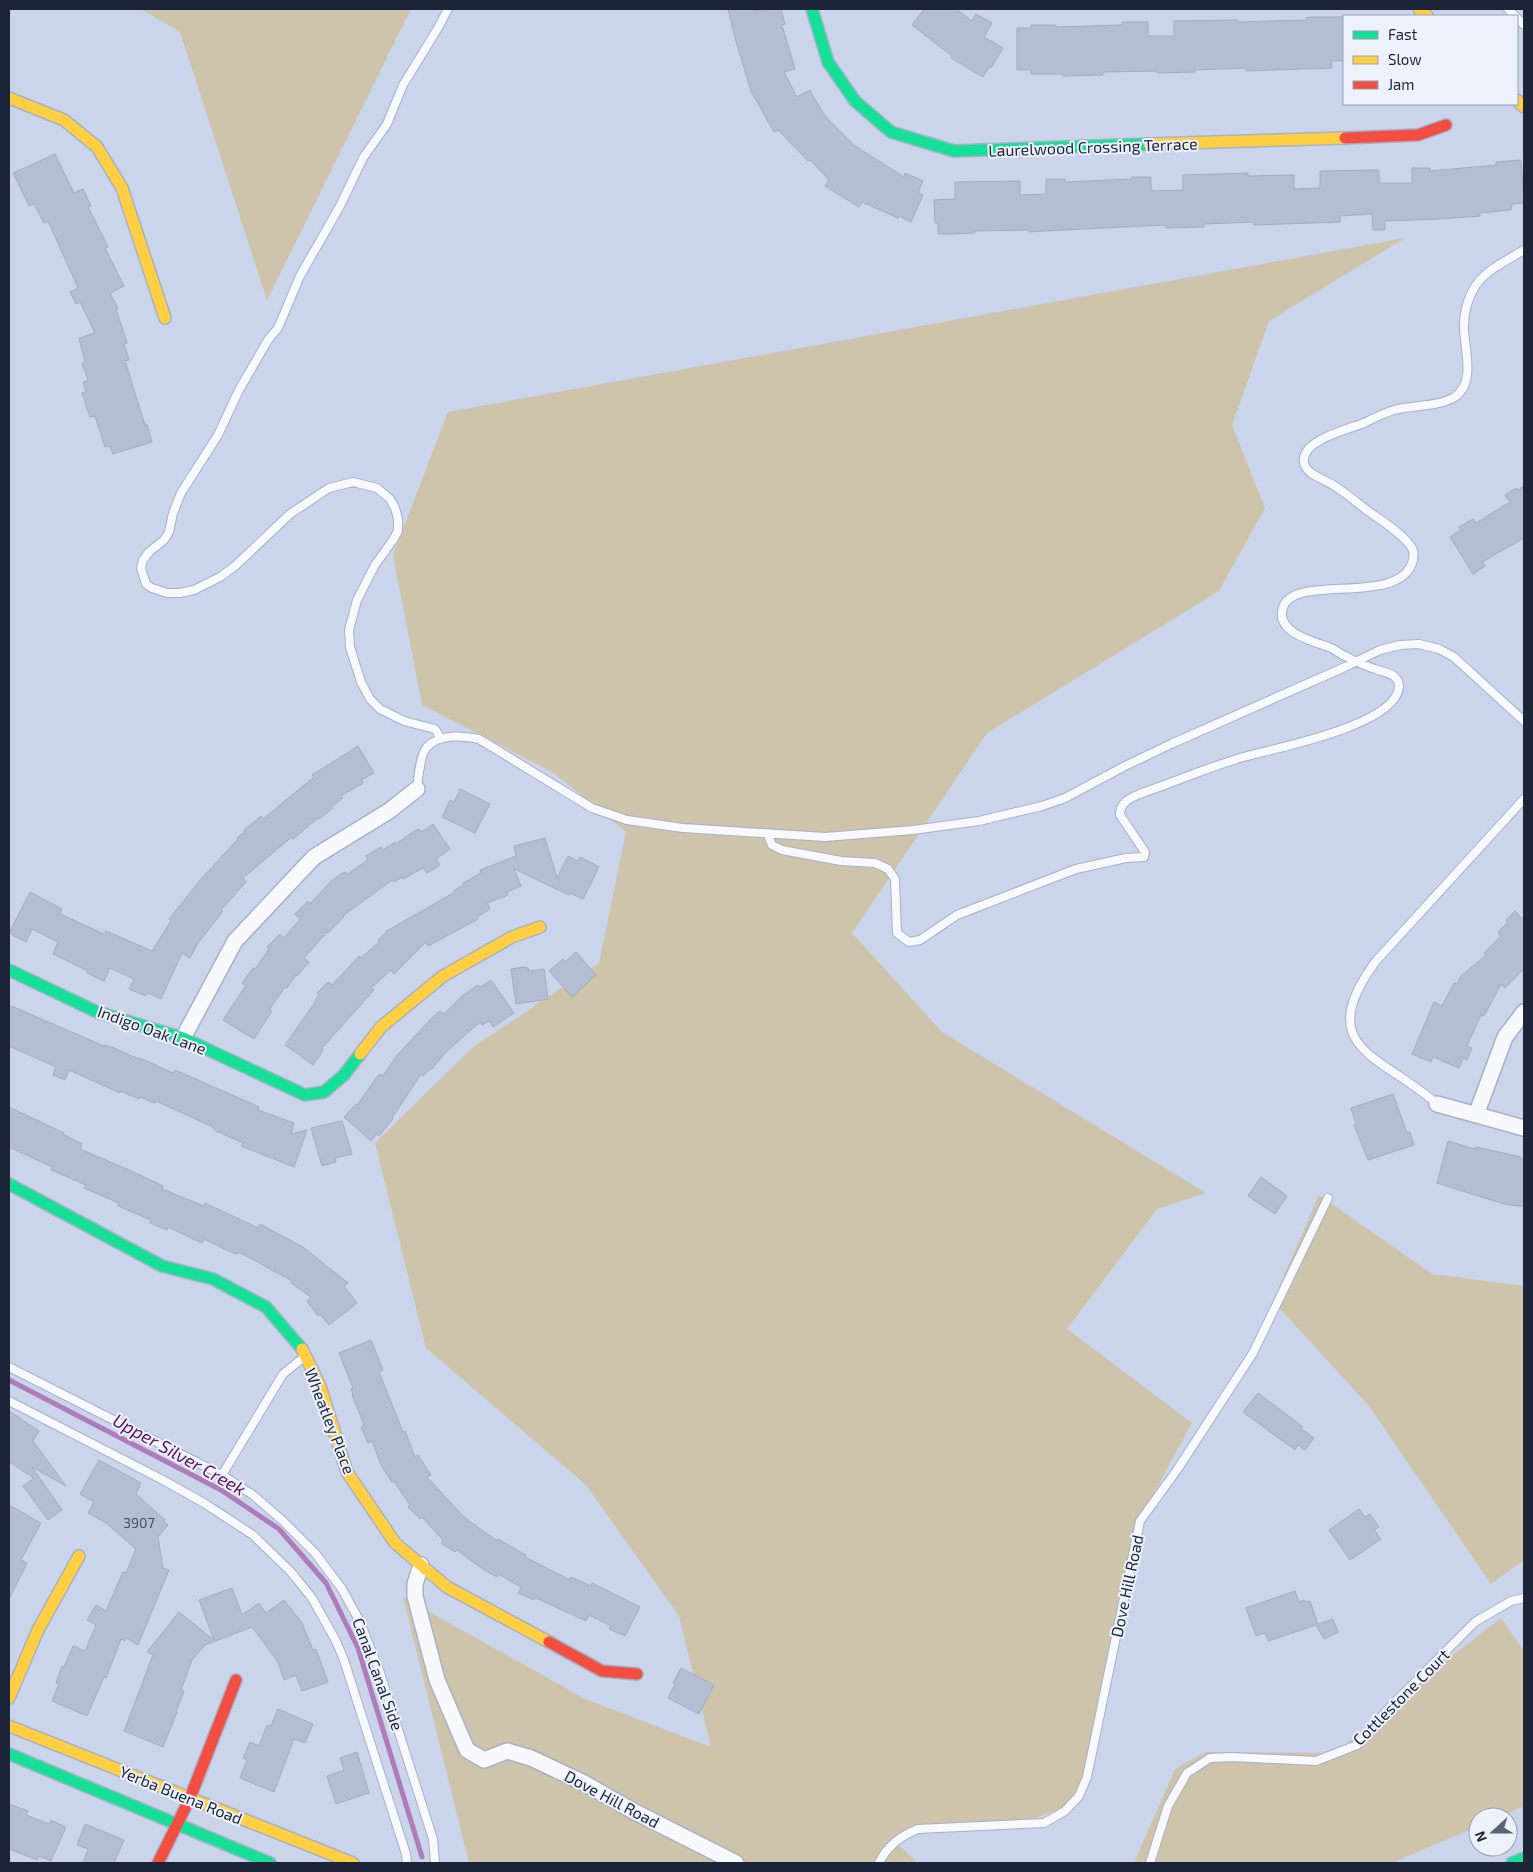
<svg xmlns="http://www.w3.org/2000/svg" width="1533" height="1872" viewBox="0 0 1533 1872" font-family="'Exo 2',sans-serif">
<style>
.green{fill:#cec3ab}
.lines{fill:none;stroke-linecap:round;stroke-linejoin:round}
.stream{stroke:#ad7cb9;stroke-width:5}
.building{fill:#b4bed3;stroke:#a3acbf}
.lane-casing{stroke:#a8b1c5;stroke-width:10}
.street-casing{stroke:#a8b1c5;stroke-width:18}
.fast-casing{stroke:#a8b1c5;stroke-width:14}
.slow-casing{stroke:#a8b1c5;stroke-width:14}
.jam-casing{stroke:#a8b1c5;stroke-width:14}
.lane{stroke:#f7f9fc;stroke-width:8}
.street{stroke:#f7f9fc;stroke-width:15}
.fast{stroke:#16e098;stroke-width:11}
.slow{stroke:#ffcf43;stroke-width:11}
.jam{stroke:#f24e42;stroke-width:11}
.labels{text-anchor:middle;stroke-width:4;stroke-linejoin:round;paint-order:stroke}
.number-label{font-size:14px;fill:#454e62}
.street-label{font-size:16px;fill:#1c2538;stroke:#ecf1fc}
.water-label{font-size:18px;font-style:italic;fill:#5c1660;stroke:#ecf1fc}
</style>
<rect width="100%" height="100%" fill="#cad5ec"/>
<path class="green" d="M141,9H411L267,300L180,32Z
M1405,238L1269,321L1232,425L1265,508L1219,591L987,733L852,933L942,1032L1206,1193L1157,1209L1067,1329L1192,1423L1147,1506L1086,1770L1068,1806L1032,1819L940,1829L894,1841L918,1863H469L403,1597L585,1699L711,1747L679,1616L586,1485L426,1348L375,1143L473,1047L599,963L626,832L554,773L422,705L393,555L448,412Z
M1319,1195L1432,1274L1524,1286V1560L1491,1584L1369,1406L1273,1301Z
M1501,1618L1524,1651V1806L1499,1817H1478V1826L1392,1863H1134L1175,1769L1205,1752L1336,1753L1417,1683Z"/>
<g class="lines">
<path class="stream" d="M9,1380L221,1490L279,1529L326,1583L358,1648L422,1857"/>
</g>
<path class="building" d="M728,9H754V11L766,9H781L785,24L782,25L795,69L784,72L797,97L810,90L824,115L855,146L904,177L905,173L923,181L918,193L923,195L911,222L899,216L898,218L862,202L859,207L825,186L829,180L810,160L808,161L778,130L774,132L751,91L735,38Z
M924,9H956L972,21L976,14L992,23L984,37L1003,48L991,68L989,67L983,77L951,58L952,56L912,25Z
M1311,17H1344V61H1331L1332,68L1246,71V68L1195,70V72L1157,73V71L1103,72V75L1063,76V74H1031V70H1017V28H1031V25H1056V27L1122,25V22H1148V36H1174V21L1238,20V22L1306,20V18Z
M55,154L74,193L83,189L91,206L88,207L108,247L105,248L124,286L110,293L118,308L116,309L127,343L124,344L129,360L125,361L145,425H147L152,442L113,454L110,446L105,447L95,416L90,417L82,393L86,392L83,382L88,380L82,363L85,362L79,338L95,333L80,302L76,304L70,292L78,288L48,221L44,223L34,204L29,206L13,173Z
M1521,160L1524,203L1512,204L1511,210L1480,213V216L1440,219L1385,221V230H1373L1372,214L1340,216V222L1254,225V222L1204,224V227L1166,228V225L1044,231L1029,232V230L975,231V233L952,234H938V223H935L934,200L955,199V182L1020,181V195L1046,194V179H1065V182L1132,179V177H1151V190L1156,191L1183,190V175L1248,173V176L1294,175V189L1320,188V171L1379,170V183H1412V168H1430V171L1496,165V162Z
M1524,486V538L1482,562L1485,566L1473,574L1450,537L1461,530L1459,527L1473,519L1476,523L1510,502L1505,495L1516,488L1518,490Z
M358,746L374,773L361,780L363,783L341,796L343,798L332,806L333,808L319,819L318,818L293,839L292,837L288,840L243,878L246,882L221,910L223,911L198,943L190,958L182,953L161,999L148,993L146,996L129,989L134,979L110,968L104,981L87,973L88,971L53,954L58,942L32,929L26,942L9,933L30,892L62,909L60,914L80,923L104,934L106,931L152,951L171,921L169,919L202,878L238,839L237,838L245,831L244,830L261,816L263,819L314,777L312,775Z
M460,789L490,804L475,833L442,817L450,800L454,802Z
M433,824L450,849L436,859L440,865L427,873L423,868L403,879L402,877L394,882L392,880L343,916L344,917L328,933L327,932L304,958L309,962L297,976L296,975L287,988L285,987L269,1010L272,1011L254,1039L223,1020L246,985L242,983L253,968L255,969L269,949L267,947L280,934L284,938L300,919L295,914L308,901L310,904L331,881L341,874L346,872L348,874L368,860L366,856L381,847L383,850L395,842L396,844L414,831L419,829L421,832Z
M545,838L557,878L568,856L578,861L580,857L599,867L583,899L570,893L569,895L514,869L521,886L507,892L508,895L487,903L490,909L477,917L478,919L428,946L426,942L394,974L391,970L371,988L374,990L322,1048L323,1049L321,1054L313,1065L285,1045L316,1001L315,1000L319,995L317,993L328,982L332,985L359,956L361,958L379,942L378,940L386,933L385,932L455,892L454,890L464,885L463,883L481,873L480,870L516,856L514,846Z
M1515,911L1524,920V969L1505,988L1501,984L1484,1016L1481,1015L1467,1046L1472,1048L1467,1060L1463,1058L1459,1068L1433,1057L1431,1062L1412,1054L1434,1002L1442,1006L1454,983L1457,984L1461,976L1486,955L1484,953L1501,936L1498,932L1508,922L1506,920Z
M576,952L596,975L572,997L549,971L563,959L565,962Z
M524,967L528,968L529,971L544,969L548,999L516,1004L511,969Z
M491,980L514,1013L493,1027L489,1021L482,1025L480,1022L446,1052L431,1070L430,1069L423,1076L421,1074L392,1118L393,1119L379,1136L377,1134L371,1141L344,1117L356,1104L357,1105L377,1077L380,1074L383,1076L398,1054L432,1018L440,1011L444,1014L462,996L478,985L480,987Z
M9,1005L104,1046V1045L114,1048L139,1059L140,1058L173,1073L175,1070L255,1105L259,1107L258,1110L294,1123L291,1134L307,1130L294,1167L241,1146L243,1143L214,1130L215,1128L156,1101L155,1103L140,1097L139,1099L120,1091V1093L69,1070L65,1080L53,1075L56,1067L54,1066L9,1046Z
M1393,1094L1407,1133L1410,1132L1414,1145L1368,1160L1354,1125L1356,1124L1351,1108Z
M9,1107L64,1133L63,1134L82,1144L80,1149L129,1170L163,1186L162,1189L204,1206L205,1203L258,1228L260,1224L303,1247L348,1283L344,1286L357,1303L329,1325L320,1314L318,1316L307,1301L311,1297L291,1283L292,1281L239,1252L238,1254L233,1253L204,1239L202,1243L168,1227L167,1230L150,1223L151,1220L118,1206L119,1203L84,1188L86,1185L51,1170L52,1167L9,1147Z
M342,1121L352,1154L335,1158L336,1162L322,1166L311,1128Z
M1448,1141L1475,1149L1476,1147L1521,1157V1159L1524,1160V1207L1504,1204L1437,1183Z
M1261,1177L1287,1196L1275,1214L1248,1196Z
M371,1340L383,1370L379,1372L403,1432L405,1431L415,1457L418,1455L431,1475L427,1477L464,1517L497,1541L498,1539L526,1555L525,1557L570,1580L571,1577L591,1586L592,1583L640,1607L625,1636L609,1629L611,1626L589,1615L586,1621L536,1598L534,1600L518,1593L521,1587L498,1574L497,1577L484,1570L457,1550L455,1552L441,1543L443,1540L422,1517L420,1519L408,1507L410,1505L394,1481L392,1482L382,1467L372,1441L368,1443L361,1427L364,1425L352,1395L353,1394L351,1389L353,1388L339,1353Z
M1258,1393L1303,1427L1301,1429L1314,1438L1305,1450L1298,1445L1295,1450L1243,1412Z
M9,1411L39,1431L33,1441L66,1486L32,1467L62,1510L48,1520L23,1486L34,1478L9,1462Z
M99,1460L141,1483L136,1494L165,1520L163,1521L168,1525L158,1537L163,1568L169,1570L138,1645L126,1638L125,1641L121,1639L106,1678L104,1677L87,1716L52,1701L59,1684L56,1683L62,1666L64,1667L73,1646L85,1651L96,1625L87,1620L96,1605L106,1611L123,1572L126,1573L136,1549L106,1523L88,1513L94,1502L80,1494Z
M9,1505L41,1523L21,1560L27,1563L9,1599Z
M1359,1509L1365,1517L1370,1514L1379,1527L1374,1530L1381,1539L1350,1560L1329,1530Z
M232,1588L242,1615L259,1603L266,1613L284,1600L302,1623L313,1650L316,1649L328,1682L302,1691L296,1675L284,1680L278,1662L252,1627L205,1645L192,1660L181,1690L184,1691L176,1712H177L163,1747L124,1731L153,1655L147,1652L179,1612L214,1640L199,1600Z
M1295,1591L1299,1602L1304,1600L1305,1602L1310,1601L1318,1624L1333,1619L1338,1632L1324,1639L1316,1625L1268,1641L1265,1633L1256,1636L1246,1608Z
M681,1668L714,1685L699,1714L668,1698L675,1684L673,1683Z
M278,1709L313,1724L305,1743L294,1739L274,1792L240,1778L247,1760L243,1758L250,1742L259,1746L267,1725L271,1726Z
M357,1752L369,1793L336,1804L327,1776L344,1770L340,1758Z
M9,1804L28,1811L26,1815L49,1824L51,1820L66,1827L51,1861L39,1856L37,1860L9,1849Z
M85,1824L124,1840L114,1863H83L88,1849L77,1845Z"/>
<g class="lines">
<defs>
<path id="lane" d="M1508,9L1515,16
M1517,18L1524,25
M441,739L435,729L404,721L380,709L370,699L361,682L350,647L349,630L357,600L375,565L393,540L398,531V519L395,508L390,499L377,488L353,482L329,488L290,514L235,566L220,577L194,590L180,593H167L152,588L146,584L141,568L143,560L149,552L164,540L169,532L173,513L181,493L218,435L239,390L268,340L278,328L300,276L340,206L363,158L387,124L403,85L438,28L448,9
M417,789C418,779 420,754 427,747C440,733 463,736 479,739L592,808L627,820L683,828L825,837L913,830L979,821L1042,806L1065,798L1125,766L1171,744L1345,667L1380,650L1400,645L1419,644L1439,649L1454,657L1524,721
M768,835L772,845L782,850L841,861L875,863L888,869L895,879L897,933L909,942L920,940L957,915L1076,869L1126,858L1144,857L1145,852L1120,815C1120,801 1131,798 1142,793C1174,782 1207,768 1240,758C1271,749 1396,726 1399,687C1399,682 1398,681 1395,677C1389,672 1382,672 1375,669C1365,666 1355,661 1345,656C1340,654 1336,650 1331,648C1316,642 1279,634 1282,612C1286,569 1401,610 1413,560C1414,554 1414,550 1410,545C1399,531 1382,521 1368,511C1356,502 1345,492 1333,485C1324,479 1305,474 1304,462C1301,440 1349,429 1364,423C1374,418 1384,413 1394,410C1413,405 1436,407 1453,398C1477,384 1464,349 1464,327C1464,312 1468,297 1476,285C1487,269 1508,260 1524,250
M1437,1104C1382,1055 1311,1049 1376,961L1524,799
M9,1367L222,1475L253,1495L283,1521L315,1553L342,1589L360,1622L380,1673L433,1839L435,1863
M9,1401L161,1479L204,1503L253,1535L291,1572L312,1598L336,1641L344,1660L406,1854L407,1863
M222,1475L283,1374L304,1357
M879,1863C887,1846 900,1836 918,1829L1044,1823L1065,1811L1079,1796L1087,1777L1140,1521L1177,1470L1253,1353L1328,1198
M1150,1863L1168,1806L1187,1773L1210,1758L1232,1757L1316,1761L1357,1745L1388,1709L1475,1622L1511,1601L1524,1598"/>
<path id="street" d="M183,1038L235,941L314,857L389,811L417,789
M1437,1104L1524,1128
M1476,1115L1505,1037L1524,1012
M421,1565L415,1584V1596L437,1680L467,1750L484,1760L507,1751L531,1758L584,1783L633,1811L736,1863"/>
<path id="fast" d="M812,9L828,62L855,101L891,132L954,151L1149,144
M9,970L97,1012L183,1038L305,1095L324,1092L344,1075L360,1054
M9,1184L162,1266L213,1279L266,1307L302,1349
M9,1754L270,1863
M1512,1863L1524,1858"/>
<path id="slow" d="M1419,9L1427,16
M9,98L64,120L97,147L122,188L165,318
M1517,100L1524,107
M1149,144L1345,138
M360,1054L381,1027L443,976L512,937L540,927
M302,1349L320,1386L347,1472L395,1543L447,1587L549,1642
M9,1698L38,1630L79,1556
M9,1726L353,1863"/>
<path id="jam" d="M1345,138L1418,135L1446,125
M549,1642L602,1671L637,1674
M158,1863L190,1798L236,1680"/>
</defs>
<use href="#lane" class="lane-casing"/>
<use href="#street" class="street-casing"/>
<use href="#fast" class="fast-casing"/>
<use href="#slow" class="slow-casing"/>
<use href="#jam" class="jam-casing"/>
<use href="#lane" class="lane"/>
<use href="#street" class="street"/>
<use href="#fast" class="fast"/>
<use href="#slow" class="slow"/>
<use href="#jam" class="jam"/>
</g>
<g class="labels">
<g class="number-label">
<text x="139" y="1528">3907</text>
</g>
<g class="street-label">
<text transform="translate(1093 147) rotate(-2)" y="6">Laurelwood Crossing Terrace</text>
<text transform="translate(152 1030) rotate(20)" y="6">Indigo Oak Lane</text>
<text transform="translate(330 1421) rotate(69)" y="6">Wheatley Place</text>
<text transform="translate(1127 1586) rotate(-78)" y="6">Dove Hill Road</text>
<text transform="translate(378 1674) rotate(70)" y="6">Canal Canal Side</text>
<text transform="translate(1401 1697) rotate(-45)" y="6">Cottlestone Court</text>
<text transform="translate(181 1795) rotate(22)" y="6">Yerba Buena Road</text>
<text transform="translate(612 1799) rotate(28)" y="6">Dove Hill Road</text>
</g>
<g class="water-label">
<text transform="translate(179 1455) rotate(29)" y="6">Upper Silver Creek</text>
</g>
</g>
<rect width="1533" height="1872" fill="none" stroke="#1c2538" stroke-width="20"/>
<rect x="1343" y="15" width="175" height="90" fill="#ecf1fc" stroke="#999fae"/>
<rect x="1353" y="31" width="25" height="8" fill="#16e098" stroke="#999fae"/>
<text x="1388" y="40" font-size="15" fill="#1c2538">Fast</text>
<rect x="1353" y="56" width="25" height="8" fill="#ffcf43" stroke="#999fae"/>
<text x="1388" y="65" font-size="15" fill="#1c2538">Slow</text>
<rect x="1353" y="81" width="25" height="8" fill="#f24e42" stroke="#999fae"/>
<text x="1388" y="90" font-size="15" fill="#1c2538">Jam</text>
<g transform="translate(1493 1832) rotate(249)"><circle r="24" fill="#ecf1fc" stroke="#999fae"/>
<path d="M0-4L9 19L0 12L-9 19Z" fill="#596377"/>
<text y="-8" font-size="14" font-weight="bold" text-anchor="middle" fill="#1c2538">N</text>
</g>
</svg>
